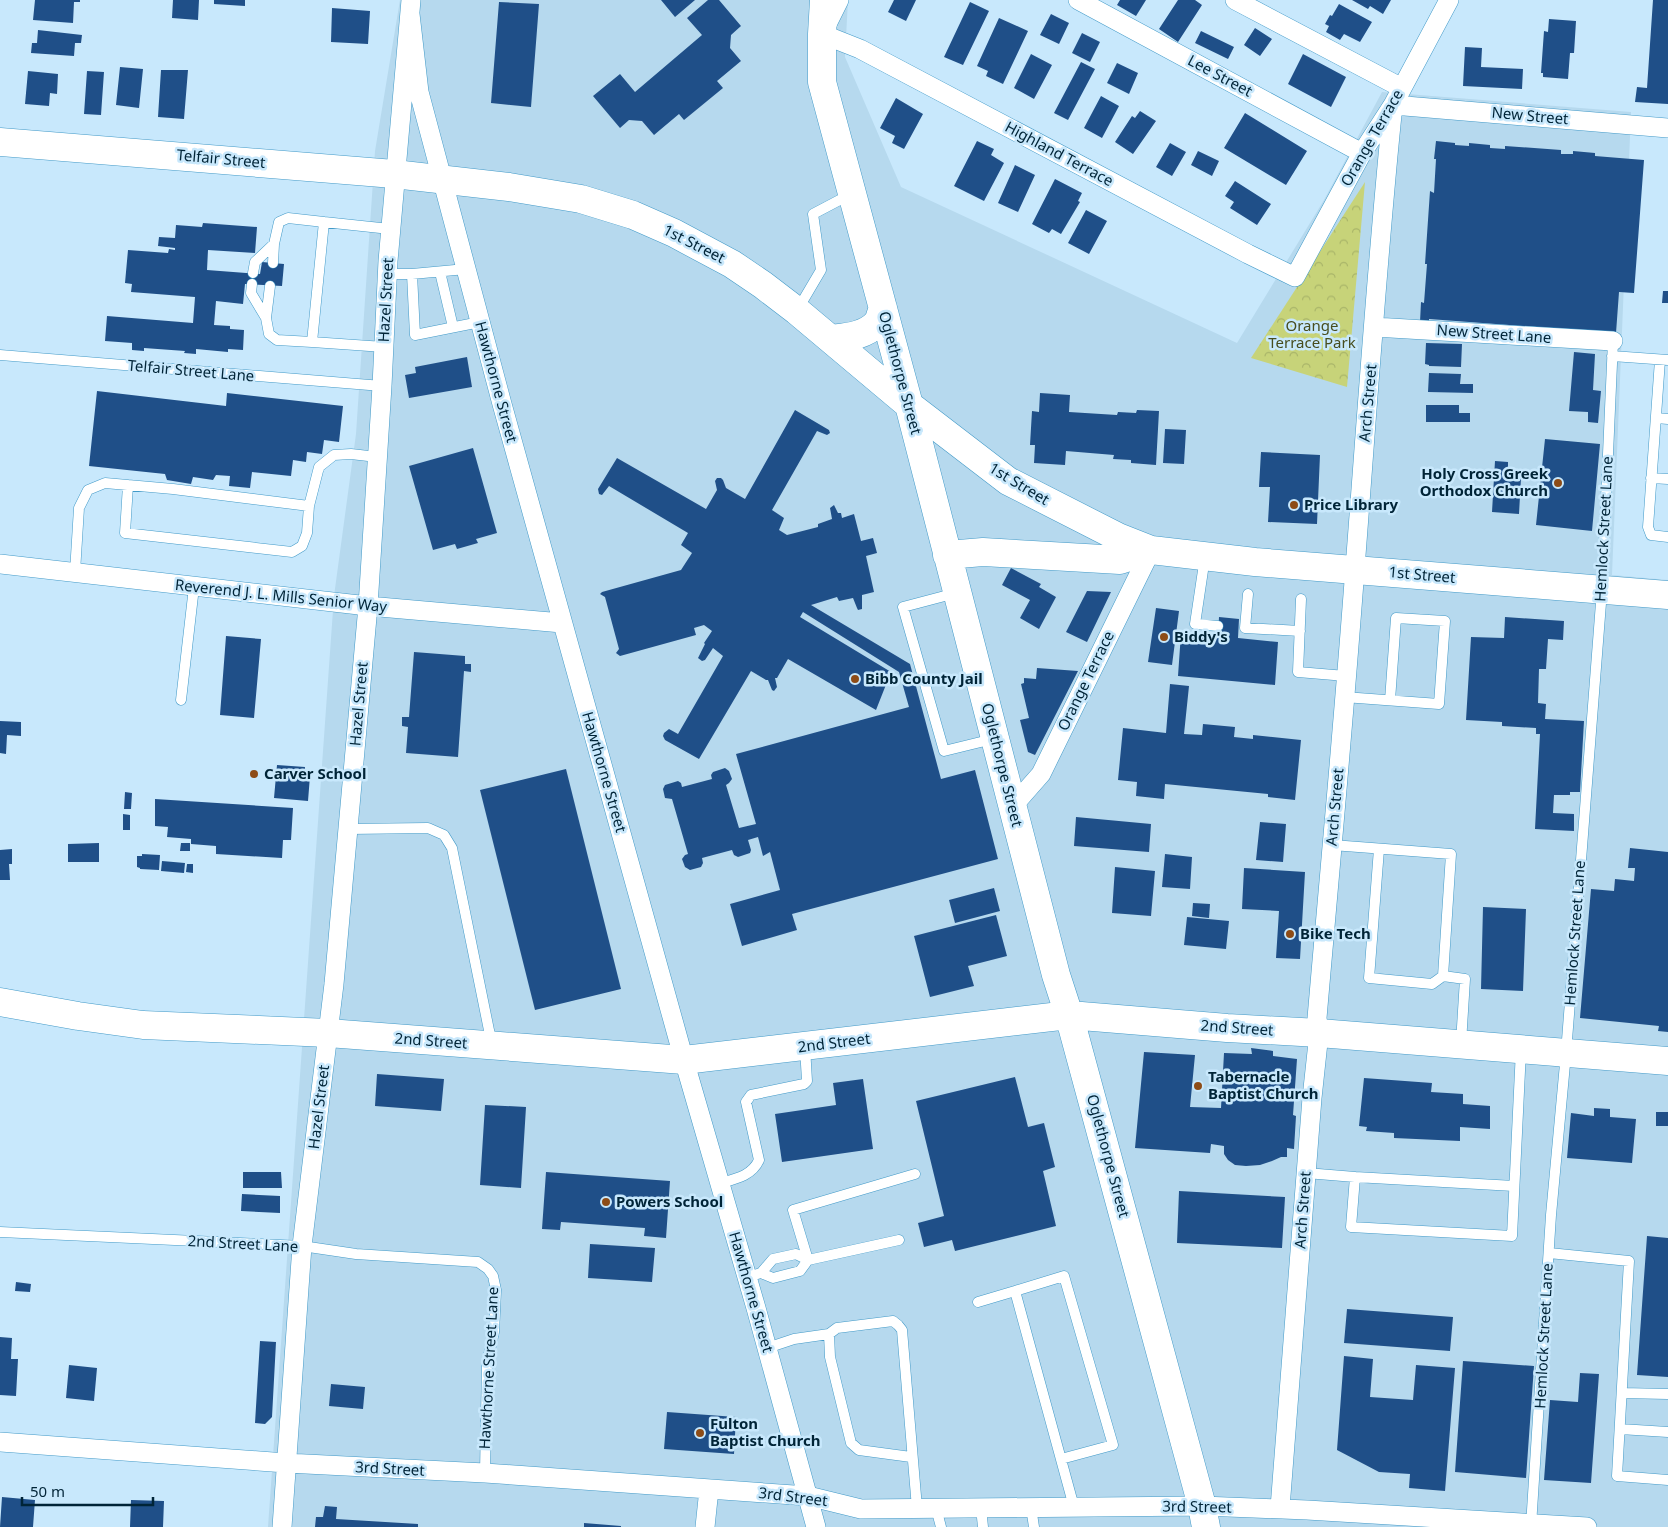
<svg xmlns="http://www.w3.org/2000/svg" width="1668" height="1527" viewBox="0 0 1668 1527" font-family="'Noto Sans',sans-serif">
<style>
.built{fill:#b6d9ee}
.park{fill:url(#park-crowns)}
.building{fill:#1f4f88}
.lines{fill:none;stroke-linecap:round;stroke-linejoin:round}
.lane-casing{stroke:#429ac8;stroke-width:11}
.street-casing{stroke:#429ac8;stroke-width:20}
.secondary-casing{stroke:#429ac8;stroke-width:29}
.lane{stroke:#fff;stroke-width:10}
.street{stroke:#fff;stroke-width:19}
.secondary{stroke:#fff;stroke-width:28}
.poi-dot{fill:#8d4c17;stroke:#c8e8fc;stroke-width:2}
.labels{text-anchor:middle;stroke-width:5;stroke-linejoin:round;paint-order:stroke}
.street-label{font-size:15px;fill:#002437;stroke:#c8e8fc}
.park-label{font-size:15px;fill:#474d1e;stroke:#c8e8fc}
.poi-label{font-size:15px;font-weight:bold;fill:#002437;stroke:#c8e8fc;text-anchor:start}
</style>
<defs>
<pattern id="park-crowns" width="20" height="18" patternUnits="userSpaceOnUse" patternTransform="scale(1.25)"><rect width="20" height="18" fill="#c7d379"/><path d="M2 6a3 3 0 1 1 6 0M12 15a3 3 0 1 1 6 0" fill="none" stroke="#a9b569"/></pattern>
</defs>
<rect width="100%" height="100%" fill="#c8e8fc"/>
<path class="built" d="M400,0H848L845,57L901,187L1237,343L1324,200L1382,92L1631,112L1612,575L1668,580V1527H268L334,596L356,434L375,151Z"/>
<path class="park" d="M1365,182L1347,387L1251,358Z"/>
<path class="building" d="M35,0H80V2H74L73,23L33,20Z
M173,0H199L198,20L172,18Z
M214,0H245V6L214,4Z
M661,0H695L675,17Z
M708,0H719L741,26L731,35L730,48L741,61L717,81L723,88L684,120L679,114L654,135L642,121L629,120L620,128L593,96L620,74L635,92L702,35L687,18Z
M894,0H916L906,21L888,12Z
M1120,0H1146L1136,16L1117,5Z
M1178,0H1195L1202,5L1178,42L1159,29Z
M1352,0H1391L1383,14L1370,6L1368,9Z
M1653,0H1668V104L1635,102L1637,87L1647,88Z
M499,2L539,4L531,107L491,103Z
M970,2L989,11L963,65L944,57Z
M1339,4L1372,22L1360,42L1344,34L1340,40L1326,32L1329,26L1325,24L1330,15L1332,16Z
M332,8L370,11L368,44L331,42Z
M1051,14L1069,23L1059,44L1040,35Z
M999,18L1028,31L1003,84L986,76L988,71L977,66Z
M1549,19L1576,21L1574,53H1570L1568,79L1543,77V73H1541L1544,31L1548,32Z
M1255,28L1272,39L1260,56L1244,45Z
M38,30L82,35L81,43H75L74,56L31,53L32,43H37Z
M1201,31L1234,47L1228,59L1195,43Z
M1082,33L1100,42L1090,62L1072,53Z
M1465,47L1482,48L1481,67L1523,69L1522,89L1463,86Z
M1031,54L1052,65L1034,99L1014,88Z
M1303,54L1346,77L1331,107L1288,84Z
M1081,62L1095,69L1068,120L1054,113Z
M1117,63L1138,73L1129,94L1107,83Z
M120,67L143,69L139,108L116,105Z
M161,70H188L184,119L158,117Z
M28,71L58,74L57,94L50,93L49,106L25,104Z
M87,71L104,72L101,115L84,114Z
M1101,96L1119,106L1102,138L1084,128Z
M896,98L923,114L904,149L892,143L895,136L880,128Z
M1140,111L1156,121L1133,154L1115,142L1132,116L1135,118Z
M1245,113L1307,151L1286,185L1224,148Z
M977,141L994,149L991,155L1004,163L984,201L954,186Z
M1436,141L1455,143V145L1469,146V143L1490,145V148L1505,149V146L1561,150V154H1573V151L1595,153V156L1644,160L1634,293L1619,292L1616,333L1429,319V323L1420,322L1421,302L1424,303L1427,264H1425L1430,191L1434,193L1436,159H1434Z
M1170,143L1186,152L1172,176L1156,167Z
M1198,151L1219,161L1212,176L1191,165Z
M1015,165L1035,175L1018,212L998,203Z
M1055,179L1082,193L1078,201L1080,202L1061,234L1052,229L1049,233L1032,224Z
M1235,181L1271,204L1257,225L1230,208L1234,202L1225,196Z
M1086,210L1107,221L1089,254L1068,243Z
M203,223L257,227L255,253L208,250L207,270L260,274L262,262L284,264L282,286L245,284L243,304L216,301L214,325L230,326V329L244,330L243,350L228,349V352L196,349V354L184,353L185,351L144,348V351L132,350V343L105,341L107,316L193,323L195,297L131,292L132,284L125,283L128,250L168,253L169,249L175,250V248L158,246L159,237L175,238L176,225L202,227Z
M1663,291H1668V303H1662Z
M1426,343L1462,344L1461,367L1429,366V365L1425,364Z
M1574,352L1595,354L1593,390L1601,391L1598,423L1588,422V412L1569,411Z
M467,357L472,387L409,398L405,375L416,373L415,367Z
M1429,373L1461,374L1460,384H1473V393L1428,392Z
M97,391L226,406L227,393L343,406L339,442L324,440L322,454L307,452L306,462L293,460L291,476L252,472L250,488L229,486L230,476L216,475L213,480L193,477L191,484L167,480L165,474L89,466Z
M1040,393L1070,395L1069,412L1117,415L1118,412L1136,413L1137,410L1159,411L1156,465L1131,463V460L1113,459L1114,455L1066,451L1065,465L1034,463L1035,445H1030L1032,411L1039,412Z
M1426,405H1459V413H1470V422H1426Z
M795,410L829,430L830,433L827,435L817,431L772,510L784,518L779,530L787,535L818,527V524L832,519L830,508L834,505L838,513H841L842,518L854,514L861,541L873,538L877,553L866,556L874,592L862,595V609L858,610L857,608L853,598L839,601L837,597L811,605L910,664L941,779L975,770L998,859L792,914L797,930L742,946L730,904L780,890L770,852L763,856L758,837L748,840L751,850L750,853L738,857L734,855L732,850L702,858L703,863L701,867L690,870L685,867L682,859L685,855L688,854L672,799L665,798L663,789L665,785L678,781L681,783L682,787L712,779L711,775L713,772L725,768L729,771L732,779L729,783L726,785L739,828L756,824L736,754L909,707L899,672L803,612L800,617L891,672L876,710L788,659L777,678H775L777,687L774,691L772,690L768,680H766L751,671L699,759L665,740L663,736L664,733L669,729L678,734L723,656L713,648L705,660L702,661L698,658L705,644L704,643L712,631L704,625L694,628L696,635L620,656L616,653L619,649L605,597L600,594L602,592L681,570L692,553L681,545L688,533L609,486L602,495L599,494L598,489L617,458L706,509L717,490L715,481L717,478H721L723,480L726,488L745,499Z
M1165,429L1186,430L1184,464L1163,463Z
M1545,439L1600,444L1592,531L1536,525Z
M473,448L497,533L476,539L478,543L457,549L455,544L433,550L409,466Z
M1261,452L1320,455L1317,524L1268,522L1270,487H1259Z
M1495,461L1508,462V477L1521,478L1519,514L1492,512Z
M1011,568L1041,584L1039,587L1056,597L1039,629L1020,618L1030,600L1002,585Z
M1087,591L1111,592L1087,642L1066,632Z
M1156,608L1179,611L1172,665L1148,662Z
M1219,617L1239,619L1238,638L1278,642L1275,685L1178,676L1181,633L1218,636Z
M1505,617L1564,621L1563,640L1548,639L1546,669H1539L1538,703L1546,704L1545,719L1584,721L1580,792H1570V795H1554L1553,813L1574,814V831L1535,829L1540,734H1536V728L1502,726V722L1466,720L1471,637L1504,638Z
M226,636L261,639L254,718L220,715Z
M414,652L465,656V664H471V672L464,671L458,757L406,753L408,727L402,726V717H409Z
M1037,668L1078,671L1035,755L1028,752L1020,720L1029,718L1021,684L1024,683V678L1036,679Z
M1170,684L1189,686L1184,734L1202,735L1203,724L1235,727L1234,737L1253,739V735L1301,740L1295,800L1268,797V794L1165,784L1164,799L1136,796L1137,782L1118,780L1123,728L1166,733Z
M0,721L21,722V736L7,735L6,754L0,753Z
M277,765L305,767L304,776H310L308,801L274,798Z
M566,769L621,989L535,1010L480,790Z
M125,792L132,793L131,809H124Z
M155,799L293,808L291,840H283L282,858L216,854V846L191,844V839L167,837L168,827L155,826Z
M123,814L130,815V830H123Z
M1076,817L1151,824L1149,852L1074,846Z
M1260,822L1286,824L1283,862L1256,860Z
M99,843V862H68V844Z
M181,843H190V851H180Z
M1630,848L1668,852V1032L1658,1031L1659,1026L1580,1018L1591,889L1614,891L1615,879L1634,881L1635,868H1628Z
M12,849V864H9L10,880H0V850Z
M142,854L160,855L159,870L140,869V868L137,867V856H142Z
M1165,854L1192,857L1190,889L1162,887Z
M162,861L185,863L184,873L161,871Z
M187,864H193V873L186,872Z
M1115,867L1155,871L1151,916L1112,913Z
M1244,868L1305,872L1300,959L1276,958L1279,911L1242,909Z
M994,888L1000,911L955,923L949,900Z
M1193,903L1210,904L1209,918L1192,916Z
M1483,907L1526,909L1523,991L1481,989Z
M996,915L1007,956L968,966L974,986L930,997L914,936Z
M1187,917L1229,921L1226,949L1184,945Z
M1251,1048L1273,1051V1056L1297,1059L1293,1115L1296,1116L1294,1149L1287,1148V1157H1281L1272,1161L1260,1165L1246,1166L1235,1165L1228,1160L1224,1154V1146L1211,1144L1210,1153L1135,1148L1144,1052L1195,1055L1190,1107L1221,1108L1224,1053L1252,1054Z
M377,1074L444,1079L441,1111L375,1106Z
M1015,1077L1028,1127L1044,1123L1055,1167L1043,1171L1056,1226L955,1251L952,1240L924,1247L918,1223L944,1216L916,1101Z
M1364,1078L1432,1083L1431,1092L1463,1094V1104L1490,1106V1129L1460,1127V1141L1394,1138V1133L1366,1131L1367,1127L1359,1126Z
M863,1079L873,1149L782,1162L775,1114L836,1105L833,1083Z
M485,1105L526,1107L521,1188L480,1185Z
M1594,1108L1610,1109V1117L1636,1119L1632,1163L1567,1158L1571,1113L1594,1116Z
M1656,1112H1668V1126H1656Z
M243,1172H281L282,1188H243Z
M546,1172L670,1181L666,1238L644,1236L645,1228L561,1222L560,1230L542,1229Z
M1179,1191L1285,1197L1282,1248L1177,1243Z
M242,1194L280,1196V1213L241,1211Z
M1647,1236L1668,1238V1377L1637,1375Z
M590,1244L655,1248L652,1282L588,1278Z
M16,1282L31,1284L30,1292L15,1291Z
M1347,1309L1453,1317L1450,1351L1344,1343Z
M0,1337L12,1338L11,1359H18L16,1396L0,1395Z
M260,1341L276,1342L272,1417L265,1424L255,1423Z
M1344,1356L1373,1359L1370,1397L1413,1400L1416,1365L1455,1368L1445,1491L1409,1488L1410,1474L1379,1472L1337,1450Z
M1463,1361L1534,1366L1526,1478L1455,1472Z
M69,1365L97,1368L94,1401L66,1398Z
M1580,1373L1599,1374L1591,1483L1544,1480L1550,1400L1578,1402Z
M331,1384L365,1387L363,1409L329,1406Z
M667,1412L736,1417L734,1454L664,1449Z
M2,1497L35,1500L33,1527H0Z
M131,1500L164,1501L163,1527H130Z
M325,1506L337,1507L336,1519L418,1524V1527H315L316,1517H323Z
M584,1523L621,1526V1527H584Z"/>
<g class="lines">
<defs>
<path id="lane" d="M273,263L274,244L279,222L288,218L324,222
M466,269L412,274L415,335L480,322
M440,272L453,327
M253,273L255,262L274,244
M387,274H412
M252,284L251,293L266,318
M270,286L266,318L269,334L277,340L312,342
M798,309L821,270L813,214L851,194
M384,347L312,342L324,222L390,229
M0,355L382,386
M1612,356L1668,360
M1660,360L1648,527L1651,535L1668,537
M1656,418L1668,419
M1651,478L1668,479
M128,485L125,533L292,552L302,546L307,533L309,506L319,467L334,455L351,454L377,457
M1205,557L1195,624L1218,626
M75,572L79,508L88,490L105,483L173,489L309,506
M956,593L903,607L944,751L993,739
M1248,594L1245,628L1300,631
M1301,599L1298,672L1346,676
M1344,697L1439,704L1445,621L1396,618L1390,700
M181,700L194,587
M348,829L428,828L444,835L452,848L492,1045
M1332,845L1451,854L1443,976L1465,979L1461,1043
M1379,849L1369,978L1432,984L1443,976
M1306,1173L1355,1177L1351,1227L1512,1236L1521,1050
M1355,1177L1514,1186
M720,1183C735,1179 752,1176 759,1160L746,1102L751,1095L804,1084L807,1081L805,1047
M0,1232L302,1246L356,1254L478,1262L488,1269L493,1276L496,1290L494,1332L487,1363L485,1473
M1549,1253L1629,1261L1617,1476L1668,1480
M808,1260L793,1210L915,1174
M761,1273L773,1278L800,1271L808,1260
M747,1277L761,1273L773,1259L796,1254L808,1260L899,1240
M978,1302L1015,1291
M767,1348L794,1339L829,1334
M1622,1393L1668,1394
M1620,1429L1668,1432
M911,1457L859,1450L851,1443L830,1357L829,1334L837,1328L893,1321L898,1325L902,1330L917,1508
M1061,1459L1113,1445L1064,1276L1015,1291L1074,1507
M1031,1507L1034,1527
M936,1508L941,1527
M981,1508L983,1527
M1531,1526L1551,1215L1566,1053L1602,590L1613,341"/>
<path id="street" d="M839,0L822,34L860,49L1248,254L1295,277L1362,153L1393,105L1449,0
M1078,0L1362,153
M1235,0L1402,88
M410,14L419,92L502,404L684,1060L756,1308L816,1527
M1393,105L1668,128
M1374,327L1613,341
M0,564L368,606L562,623
M1012,807L1041,774L1151,550
M0,1442L286,1463L485,1473L808,1496L861,1509L1202,1506L1307,1510L1587,1527
M1280,1508L1312,1098L1319,1033L1317,1018C1330,868 1344,718 1355,568C1367,414 1377,259 1393,105
M282,1527L302,1246L334,984L368,606L382,386L388,261L411,0
M705,1527L709,1489"/>
<path id="secondary" d="M824,0L822,34V82L909,405L1056,975L1069,1015L1202,1506L1206,1527
M0,142L394,174L509,187L581,199L633,215L674,233L732,264L763,285L797,311L909,405L1008,481L1118,537L1151,550L1255,562L1668,595
M831,339C847,337 865,336 877,323C880,319 881,312 883,308
M947,555L983,552L1120,560L1151,550
M0,1002L78,1016L143,1025L328,1033L684,1060L1069,1015L1227,1028L1319,1033L1668,1061"/>
</defs>
<use href="#lane" class="lane-casing"/>
<use href="#street" class="street-casing"/>
<use href="#secondary" class="secondary-casing"/>
<use href="#lane" class="lane"/>
<use href="#street" class="street"/>
<use href="#secondary" class="secondary"/>
</g>
<g class="poi-dot">
<circle cx="1558" cy="483" r="5"/>
<circle cx="1294" cy="505" r="5"/>
<circle cx="1164" cy="637" r="5"/>
<circle cx="855" cy="679" r="5"/>
<circle cx="254" cy="774" r="5"/>
<circle cx="1290" cy="934" r="5"/>
<circle cx="1198" cy="1086" r="5"/>
<circle cx="606" cy="1202" r="5"/>
<circle cx="700" cy="1433" r="5"/>
</g>
<g class="labels">
<g class="street-label">
<text transform="translate(1220 76) rotate(28)" y="5">Lee Street</text>
<text transform="translate(1530 116) rotate(5)" y="5">New Street</text>
<text transform="translate(1372 138) rotate(-60)" y="5">Orange Terrace</text>
<text transform="translate(1059 154) rotate(28)" y="5">Highland Terrace</text>
<text transform="translate(221 159) rotate(5)" y="5">Telfair Street</text>
<text transform="translate(694 244) rotate(27)" y="5">1st Street</text>
<text transform="translate(386 300) rotate(-87)" y="5">Hazel Street</text>
<text transform="translate(1494 334) rotate(4)" y="5">New Street Lane</text>
<text transform="translate(191 371) rotate(5)" y="5">Telfair Street Lane</text>
<text transform="translate(900 373) rotate(75)" y="5">Oglethorpe Street</text>
<text transform="translate(496 382) rotate(75)" y="5">Hawthorne Street</text>
<text transform="translate(1368 403) rotate(-85)" y="5">Arch Street</text>
<text transform="translate(1019 484) rotate(31)" y="5">1st Street</text>
<text transform="translate(1604 529) rotate(-87)" y="5">Hemlock Street Lane</text>
<text transform="translate(1422 575) rotate(5)" y="5">1st Street</text>
<text transform="translate(281 596) rotate(6)" y="5">Reverend J. L. Mills Senior Way</text>
<text transform="translate(1086 681) rotate(-64)" y="5">Orange Terrace</text>
<text transform="translate(359 704) rotate(-85)" y="5">Hazel Street</text>
<text transform="translate(1002 765) rotate(76)" y="5">Oglethorpe Street</text>
<text transform="translate(604 772) rotate(74)" y="5">Hawthorne Street</text>
<text transform="translate(1335 807) rotate(-85)" y="5">Arch Street</text>
<text transform="translate(1575 933) rotate(-86)" y="5">Hemlock Street Lane</text>
<text transform="translate(1237 1028) rotate(4)" y="5">2nd Street</text>
<text transform="translate(431 1041) rotate(4)" y="5">2nd Street</text>
<text transform="translate(834 1043) rotate(-7)" y="5">2nd Street</text>
<text transform="translate(319 1107) rotate(-83)" y="5">Hazel Street</text>
<text transform="translate(1108 1156) rotate(75)" y="5">Oglethorpe Street</text>
<text transform="translate(1303 1210) rotate(-86)" y="5">Arch Street</text>
<text transform="translate(243 1244) rotate(3)" y="5">2nd Street Lane</text>
<text transform="translate(751 1292) rotate(74)" y="5">Hawthorne Street</text>
<text transform="translate(1544 1336) rotate(-87)" y="5">Hemlock Street Lane</text>
<text transform="translate(489 1368) rotate(-87)" y="5">Hawthorne Street Lane</text>
<text transform="translate(390 1469) rotate(3)" y="5">3rd Street</text>
<text transform="translate(793 1497) rotate(7)" y="5">3rd Street</text>
<text transform="translate(1197 1507) rotate(1)" y="5">3rd Street</text>
</g>
<g class="park-label">
<text x="1312" y="331">Orange<tspan x="1312" dy="17">Terrace Park</tspan></text>
</g>
<g class="poi-label">
<text x="1548" y="479" text-anchor="end">Holy Cross Greek<tspan x="1548" dy="17">Orthodox Church</tspan></text>
<text x="1304" y="510">Price Library</text>
<text x="1174" y="642">Biddy's</text>
<text x="865" y="684">Bibb County Jail</text>
<text x="264" y="779">Carver School</text>
<text x="1300" y="939">Bike Tech</text>
<text x="1208" y="1082">Tabernacle<tspan x="1208" dy="17">Baptist Church</tspan></text>
<text x="616" y="1207">Powers School</text>
<text x="710" y="1429">Fulton<tspan x="710" dy="17">Baptist Church</tspan></text>
</g>
</g>
<path d="M22 1497v8h131v-8" fill="none" stroke="#002437" stroke-width="2.5"/>
<text x="30" y="1497" font-size="15" fill="#002437" stroke="#c8e8fc" stroke-width="4" paint-order="stroke">50 m</text>
</svg>
